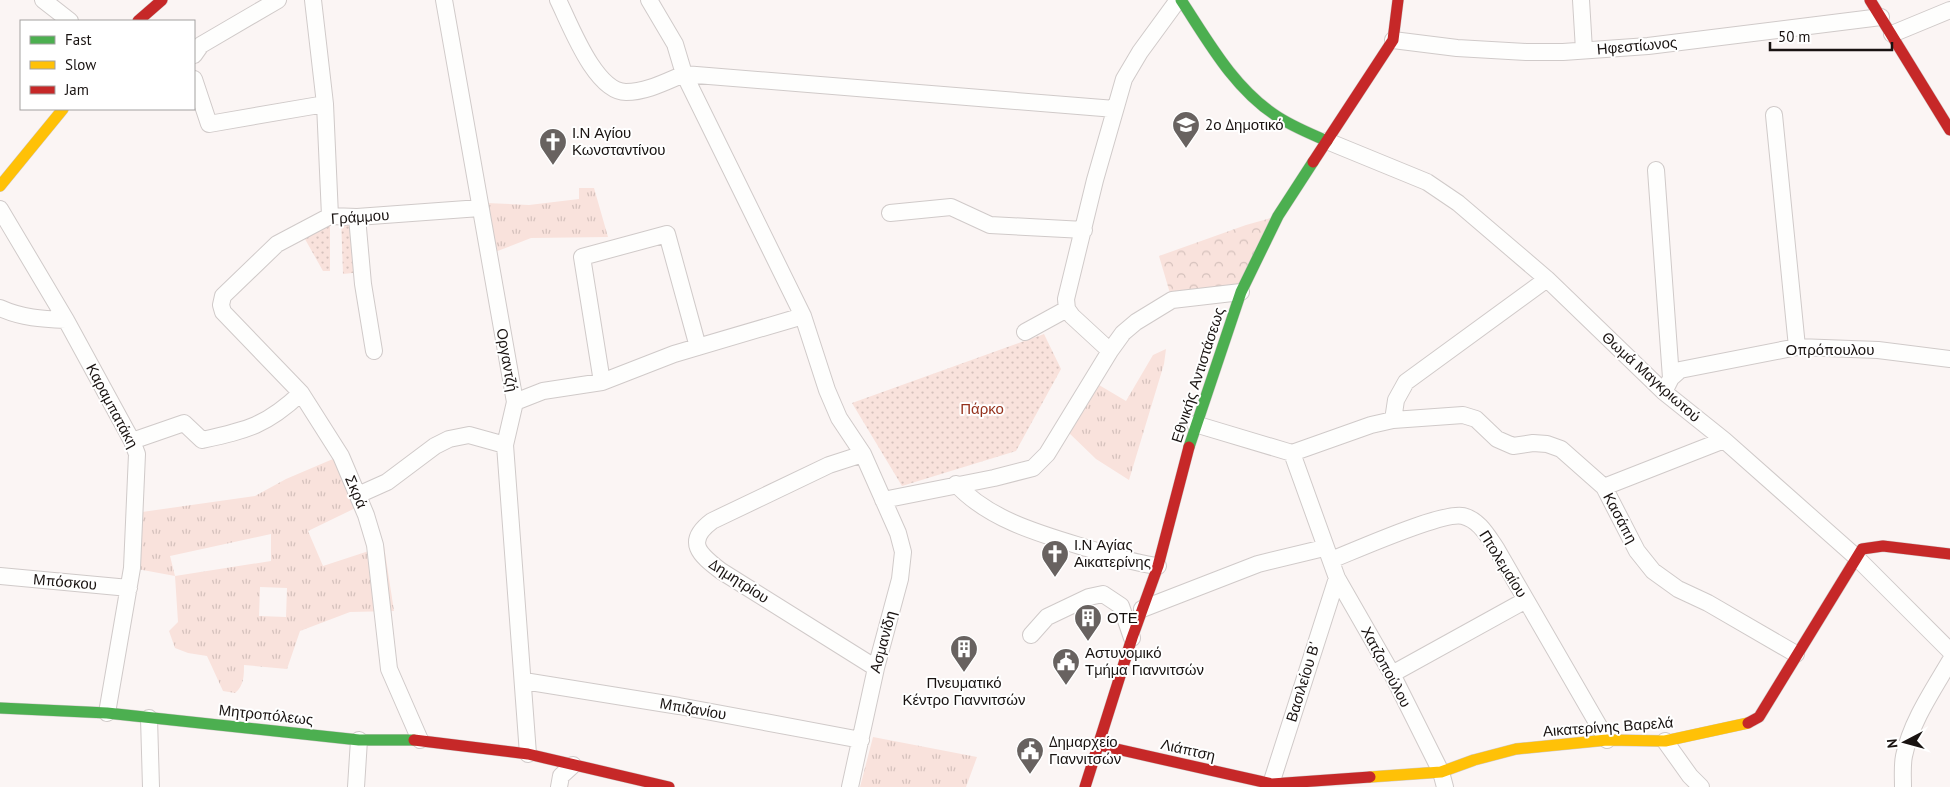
<svg xmlns="http://www.w3.org/2000/svg" width="1950" height="787" viewBox="0 0 1950 787" font-family="'PT Sans',sans-serif">
<style>
.grass{fill:url(#grass-tufts);fill-rule:evenodd}
.forest{fill:url(#forest-crowns)}
.park{fill:url(#park-dots)}
.lines{fill:none;stroke-linecap:round;stroke-linejoin:round}
.street-casing{stroke:#d0cac9;stroke-width:18}
.fast-casing{stroke:#d0cac9;stroke-width:12}
.slow-casing{stroke:#d0cac9;stroke-width:12}
.jam-casing{stroke:#d0cac9;stroke-width:12}
.street{stroke:#fefefd;stroke-width:16}
.fast{stroke:#4caf50;stroke-width:11}
.slow{stroke:#ffc107;stroke-width:11}
.jam{stroke:#c62828;stroke-width:11}
.labels{text-anchor:middle;stroke-width:4;stroke-linejoin:round;paint-order:stroke}
.street-label{font-size:15px;fill:#191311;stroke:#fff}
.poi-label{font-size:15px;fill:#191311;stroke:#fff;text-anchor:start}
.park-label{font-size:15px;fill:#95321d;stroke:#fff}
</style>
<defs>
<pattern id="grass-tufts" width="24" height="20" patternUnits="userSpaceOnUse" patternTransform="scale(1.25)"><rect width="24" height="20" fill="#f9e2dc"/><path d="M3 7l-1-3M5 7V3M7 7l1-3M15 17l-1-3M17 17v-4M19 17l1-3" fill="none" stroke="#d5c1bc"/></pattern>
<pattern id="forest-crowns" width="20" height="18" patternUnits="userSpaceOnUse" patternTransform="scale(1.25)"><rect width="20" height="18" fill="#f9e2dc"/><path d="M2 6a3 3 0 1 1 6 0M12 15a3 3 0 1 1 6 0" fill="none" stroke="#d5c1bc"/></pattern>
<pattern id="park-dots" width="8" height="8" patternUnits="userSpaceOnUse" patternTransform="scale(1.25)"><rect width="8" height="8" fill="#f9e2dc"/><path d="M2 2h.1M6 6h.1" fill="none" stroke="#d5c1bc" stroke-width="1.8" stroke-linecap="round"/></pattern>
</defs>
<rect width="100%" height="100%" fill="#fbf5f4"/>
<path class="grass" d="M579,188H594L608,237L531,238L495,252L486,203L529,205L579,199Z
M1166,349L1164,364L1129,480L1096,459L1067,431L1099,385L1126,401L1153,355Z
M347,453L370,501L308,531L323,566L384,546L394,611L350,612L300,631L287,669L244,665C244,675 244,686 235,693L223,691L207,656L188,653L175,648L169,631L178,622L175,576L132,568L135,513L255,496L286,479ZM271,534V561L175,576L170,556ZM260,587L287,588L286,617L259,616Z
M873,737L977,757L966,787H860Z"/>
<path class="forest" d="M1278,216L1241,292L1172,300L1159,256L1246,225Z"/>
<path class="park" d="M330,216V271H323L301,232Z
M341,217H357L362,272L343,274Z
M1044,334L1061,369L1016,451L902,486L852,403Z"/>
<g class="lines">
<defs>
<path id="street" d="M43,0L70,21
M313,0L325,104L330,216
M444,0L515,402L505,445L528,754
M558,0C570,24 595,92 626,92C646,92 665,82 684,74L1115,109
M649,0L675,44L684,74L803,316L827,390L839,418L863,454L898,533L903,552L900,579L876,668L850,787
M1581,0L1584,50
M1892,34L1950,10
M1393,40L1457,48L1526,52H1563L1648,46L1881,17
M194,55L201,45L278,0
M194,79L209,124L325,104
M1774,115L1797,347
M1327,141L1427,182L1458,203L1547,279L1664,392L1724,440L1856,557L1950,651
M1656,170L1671,378
M0,209L66,320L132,441L137,454L132,568L107,713
M890,213L951,207L990,225L1084,230
M357,217L363,284L374,351
M0,308C22,318 42,319 66,320
M1025,332L1067,309
M1110,351L1072,316L1067,309L1066,299L1095,180L1124,79L1140,52L1178,0
M602,382L582,257L667,234L698,347
M1664,392L1671,378L1680,370L1797,347L1878,350L1950,359
M515,402L543,391L602,382L674,354L803,316
M1393,420L1396,400L1406,382L1547,279
M1195,424L1292,453L1337,578L1392,674L1441,772L1445,787
M132,441L184,423L202,440C247,430 266,426 301,393
M1292,453L1371,425L1393,420L1463,415L1476,419L1497,439L1513,446L1533,443L1547,444L1561,449L1604,487L1637,551L1653,571L1678,589L1708,603L1796,654
M863,454L829,465L712,521C684,542 700,555 721,571L876,668
M956,484C990,521 1044,535 1090,549C1114,556 1133,563 1158,566
M1604,487L1724,440
M358,495L387,482L435,446L449,439L469,435L505,445
M883,500L994,478L1033,468L1047,454L1110,351L1123,333L1136,322L1172,300L1241,292
M1331,560C1354,551 1443,511 1463,516C1479,520 1487,535 1496,548L1607,740
M0,576L129,588
M1142,609L1258,564L1324,548
M1031,635L1047,617L1089,597L1103,594L1121,606L1132,638
M1392,674L1526,600
M524,681L679,706L861,740
M149,718L151,787
M420,740L389,669L375,545L366,515L341,456L301,393L223,312L221,305L223,296L277,244L330,216L357,217L480,208
M1665,741L1690,776L1701,787
M356,787L359,740
M559,787L561,776L573,765
M1270,787L1337,578
M1903,787C1903,777 1902,766 1904,756C1911,722 1933,690 1950,661"/>
<path id="fast" d="M1181,0C1208,41 1233,87 1275,115C1291,126 1309,133 1327,141
M1189,447L1241,292L1278,216L1313,162
M0,708L107,713L359,740H414"/>
<path id="slow" d="M0,186L63,109
M1370,777L1441,772L1474,760L1516,749L1607,740L1665,741L1748,723"/>
<path id="jam" d="M1870,0L1950,130
M138,21L162,0
M1313,162L1393,40L1398,0
M1748,723L1759,717L1862,549L1883,546L1950,554
M414,740L528,754L669,787
M1099,745L1272,784L1370,777
M1085,787L1132,638L1158,566L1189,447"/>
</defs>
<use href="#street" class="street-casing"/>
<use href="#fast" class="fast-casing"/>
<use href="#slow" class="slow-casing"/>
<use href="#jam" class="jam-casing"/>
<use href="#street" class="street"/>
<use href="#fast" class="fast"/>
<use href="#slow" class="slow"/>
<use href="#jam" class="jam"/>
</g>
<defs>
<symbol id="school-pin" viewBox="-11 -11 22 30"><path d="M0 17L-7.5 6A9.5 9.5 0 1 1 7.5 6Z" fill="#686260" stroke="#fff"/><path d="M0-5L7-2L0 1L-7-2ZM-4 1L0 2.5L4 1V4Q0 6-4 4Z" fill="#fff"/></symbol>
<symbol id="church-pin" viewBox="-11 -11 22 30"><path d="M0 17L-7.5 6A9.5 9.5 0 1 1 7.5 6Z" fill="#686260" stroke="#fff"/><path d="M-1.2-6h2.4v3.5h3.3v2.4h-3.3V6h-2.4V-.1h-3.3v-2.4h3.3Z" fill="#fff"/></symbol>
<symbol id="building-pin" viewBox="-11 -11 22 30"><path d="M0 17L-7.5 6A9.5 9.5 0 1 1 7.5 6Z" fill="#686260" stroke="#fff"/><path d="M-4-6H4V6H1V3H-1V6H-4ZM-2.5-4.3h1.7v1.8h-1.7ZM.8-4.3h1.7v1.8H.8ZM-2.5-1h1.7V.8h-1.7ZM.8-1h1.7V.8H.8Z" fill="#fff"/></symbol>
<symbol id="civic-pin" viewBox="-11 -11 22 30"><path d="M0 17L-7.5 6A9.5 9.5 0 1 1 7.5 6Z" fill="#686260" stroke="#fff"/><path d="M-.6-6.5H3V-4.5H.6V-3L4-1V1h2V6H-6V1h2V-1L-.6-3ZM-1.2 2.5V6h2.4V2.5Z" fill="#fff"/></symbol>
</defs>
<g fill-rule="evenodd">
<use href="#school-pin" x="1170" y="109" width="32" height="43"/>
<use href="#church-pin" x="537" y="126" width="32" height="43"/>
<use href="#church-pin" x="1039" y="538" width="32" height="43"/>
<use href="#building-pin" x="1072" y="602" width="32" height="43"/>
<use href="#building-pin" x="948" y="633" width="32" height="43"/>
<use href="#civic-pin" x="1050" y="646" width="32" height="43"/>
<use href="#civic-pin" x="1014" y="735" width="32" height="43"/>
</g>
<g class="labels">
<g class="street-label">
<text transform="translate(1637 46) rotate(-5)" y="5">Ηφεστίωνος</text>
<text transform="translate(360 217) rotate(-4)" y="5">Γράμμου</text>
<text x="1830" y="355">Οπρόπουλου</text>
<text transform="translate(507 360) rotate(80)" y="5">Οργαντζή</text>
<text transform="translate(1198 375) rotate(-72)" y="5">Εθνικής Αντιστάσεως</text>
<text transform="translate(1651 377) rotate(42)" y="5">Θωμά Μαγκριωτού</text>
<text transform="translate(112 406) rotate(62)" y="5">Καραμπατάκη</text>
<text transform="translate(356 492) rotate(67)" y="5">Σκρά</text>
<text transform="translate(1620 518) rotate(62)" y="5">Κασάπη</text>
<text transform="translate(1503 564) rotate(58)" y="5">Πτολεμαίου</text>
<text transform="translate(739 581) rotate(33)" y="5">Δημητρίου</text>
<text transform="translate(65 582) rotate(5)" y="5">Μπόσκου</text>
<text transform="translate(883 642) rotate(-75)" y="5">Ασμανίδη</text>
<text transform="translate(1386 667) rotate(62)" y="5">Χατζοπούλου</text>
<text transform="translate(1303 682) rotate(-73)" y="5">Βασιλείου Β'</text>
<text transform="translate(693 709) rotate(10)" y="5">Μπιζανίου</text>
<text transform="translate(266 715) rotate(6)" y="5">Μητροπόλεως</text>
<text transform="translate(1608 727) rotate(-4)" y="5">Αικατερίνης Βαρελά</text>
<text transform="translate(1188 750) rotate(13)" y="5">Λιάπτση</text>
</g>
<g class="poi-label">
<text x="1205" y="130">2ο Δημοτικό</text>
<text x="572" y="138">Ι.Ν Αγίου<tspan x="572" dy="17">Κωνσταντίνου</tspan></text>
<text x="1074" y="550">Ι.Ν Αγίας<tspan x="1074" dy="17">Αικατερίνης</tspan></text>
<text x="1107" y="623">ΟΤΕ</text>
<text x="1085" y="658">Αστυνομικό<tspan x="1085" dy="17">Τμήμα Γιαννιτσών</tspan></text>
<text x="964" y="688" text-anchor="middle">Πνευματικό<tspan x="964" dy="17">Κέντρο Γιαννιτσών</tspan></text>
<text x="1049" y="747">Δημαρχείο<tspan x="1049" dy="17">Γιαννιτσών</tspan></text>
</g>
<g class="park-label">
<text x="982" y="414">Πάρκο</text>
</g>
</g>
<rect x="20" y="20" width="175" height="90" fill="#ffffff" stroke="#a3a1a0"/>
<rect x="30" y="36" width="25" height="8" fill="#4caf50" stroke="#a3a1a0"/>
<text x="65" y="45" font-size="15" fill="#191311">Fast</text>
<rect x="30" y="61" width="25" height="8" fill="#ffc107" stroke="#a3a1a0"/>
<text x="65" y="70" font-size="15" fill="#191311">Slow</text>
<rect x="30" y="86" width="25" height="8" fill="#c62828" stroke="#a3a1a0"/>
<text x="65" y="95" font-size="15" fill="#191311">Jam</text>
<g transform="translate(1905 742) rotate(264)" stroke="#ffffff" stroke-width="4" paint-order="stroke">
<path d="M0-4L9 19L0 12L-9 19Z" fill="#191311"/>
<text y="-8" font-size="14" font-weight="bold" text-anchor="middle" fill="#191311">N</text>
</g>
<path d="M1770 42v8h122v-8" fill="none" stroke="#191311" stroke-width="2.5"/>
<text x="1778" y="42" font-size="15" fill="#191311" stroke="#ffffff" stroke-width="4" paint-order="stroke">50 m</text>
</svg>
